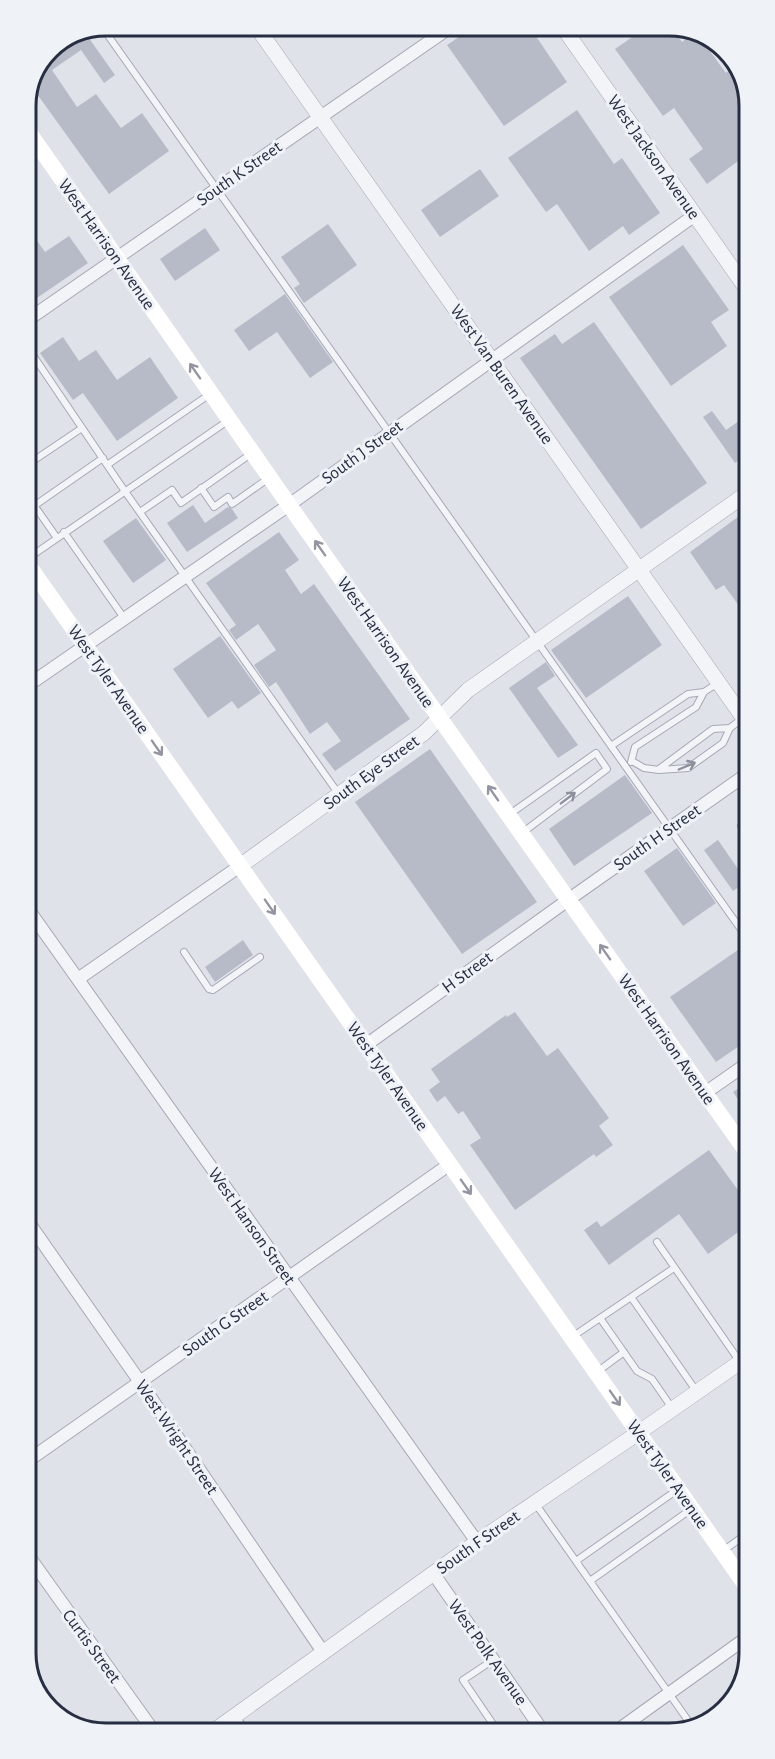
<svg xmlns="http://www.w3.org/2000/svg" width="775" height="1759" viewBox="0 0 775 1759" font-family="'Alegreya Sans',sans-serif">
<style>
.building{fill:#b6bbc7}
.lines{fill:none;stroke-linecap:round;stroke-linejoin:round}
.service-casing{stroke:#a5a8b4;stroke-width:8}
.minor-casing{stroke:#a5a8b4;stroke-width:14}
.tertiary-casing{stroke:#a5a8b4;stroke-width:16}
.service{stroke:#f3f4f8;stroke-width:6}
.minor{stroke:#f3f4f8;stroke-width:12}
.tertiary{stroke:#f3f4f8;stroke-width:15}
.secondary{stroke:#fff;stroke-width:16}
.oneway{stroke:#9396a0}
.oneway2{stroke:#8d919d}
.labels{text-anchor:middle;stroke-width:6;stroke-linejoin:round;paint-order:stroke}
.street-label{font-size:18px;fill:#272e42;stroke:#eff2f7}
.rim{fill:none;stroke:#272e42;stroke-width:3}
</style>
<rect width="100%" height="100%" fill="#e0e2ea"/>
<path class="building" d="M475,26H529L567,82L504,126L447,45Z
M648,26H670L682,42L694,33L698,35L726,73L734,67L745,83V156L707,184L689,159L703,149L674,108L663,116L615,49Z
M86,34L115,75L104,83L81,50L52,70L77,107L96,94L121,128L142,113L169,151L109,194L32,87L45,60Z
M577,110L614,164L622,158L660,213L629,235L623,226L589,251L557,204L546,212L508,158Z
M480,169L499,196L440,237L421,210Z
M328,224L357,265L304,303L294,288L300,284L281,257Z
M26,225L45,252L69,236L88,263L34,300L26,289Z
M205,228L220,250L175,281L160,259Z
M683,245L729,310L711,322L727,346L671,386L609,297Z
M285,294L333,362L310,378L277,332L249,351L234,330Z
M594,322L707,483L641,529L520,358L555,334L562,344Z
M63,337L79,361L96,350L117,380L150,357L178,398L117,441L83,393L73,400L40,353Z
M712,411L726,430L746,416V456L735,463L703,417Z
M193,505L205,523L228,507L232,509L238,518L187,552L167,523Z
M746,511L747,617L724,585L716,590L690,552Z
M136,518L166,560L133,583L103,541Z
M279,532L299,560L285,570L301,594L314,584L410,719L335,771L322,754L341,741L327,722L310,734L276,682L269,687L254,665L276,650L258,624L236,640L229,630L236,625L206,583Z
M628,596L662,645L586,698L551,650Z
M220,636L261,693L238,709L232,701L208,718L173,669Z
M546,662L555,676L537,688L578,745L558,758L509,688Z
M430,749L537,902L462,954L355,802Z
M625,775L652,813L574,866L549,829Z
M718,840L747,882L733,891L704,850Z
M677,848L716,903L683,926L644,871Z
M243,940L253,955L215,982L205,967Z
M748,943V1040L716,1062L670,997Z
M515,1012L547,1056L558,1048L609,1118L599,1126L613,1145L596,1157L594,1154L515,1210L470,1145L481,1138L463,1111L458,1114L445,1096L437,1102L429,1090L440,1082L431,1069L506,1015L507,1017Z
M748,1082V1114L733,1092Z
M709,1150L748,1204V1225L708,1254L679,1214L609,1265L584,1230L597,1221L601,1227Z"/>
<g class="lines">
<defs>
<path id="service" d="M102,27L747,938
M26,345L124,490L338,793
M27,465L82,428
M107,465L210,394
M201,488L214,507L228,497L232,504L269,478
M27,495L57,538
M34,506L103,458
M140,512L172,490L181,503L252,453
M64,532L124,618
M27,559L229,420
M611,746L688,694L704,692
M632,761L644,768L659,770L688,768L723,743L730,728L743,718
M631,762L635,747L696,707L704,692L718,683
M659,769L713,729L730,728
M510,814L596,753L607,769L522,833
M741,826L747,835
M184,952L209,989L213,990L260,957
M657,1242L749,1375
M631,1297L697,1392
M600,1318L637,1371L652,1379L672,1408
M572,1337L674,1268
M597,1372L624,1352
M535,1503L694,1729
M723,1551L749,1532
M576,1561L677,1490
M590,1581L690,1510
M493,1660L463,1680L497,1730"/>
<path id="minor" d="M26,321L452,26
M27,686L289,505L695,215
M28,909L477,1542
M78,979L240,866
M366,1045L568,900L747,774
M705,1093L748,1063
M29,1223L140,1382L323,1652
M29,1460L450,1164
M30,1558L155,1733
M433,1573L542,1730
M233,1717L243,1732
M618,1730L749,1636"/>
<path id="tertiary" d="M256,26L747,723
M562,26L746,288
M240,866L424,733L468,690L746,494
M211,1733L477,1542L638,1433L749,1356"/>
</defs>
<use href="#service" class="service-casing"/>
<use href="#minor" class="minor-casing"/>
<use href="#tertiary" class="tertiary-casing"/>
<use href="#service" class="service"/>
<use href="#minor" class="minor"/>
<use href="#tertiary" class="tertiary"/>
<path class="secondary" d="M26,128L289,505L748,1154
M27,563L749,1590"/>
</g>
<defs><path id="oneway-shaft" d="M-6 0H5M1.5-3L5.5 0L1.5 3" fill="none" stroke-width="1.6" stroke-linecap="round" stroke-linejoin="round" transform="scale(1.5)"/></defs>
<g class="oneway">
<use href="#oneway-shaft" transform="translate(195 371) rotate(-125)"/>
<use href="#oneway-shaft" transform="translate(320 548) rotate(-125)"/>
<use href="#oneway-shaft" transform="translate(157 748) rotate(55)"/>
<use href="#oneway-shaft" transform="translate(493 793) rotate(-125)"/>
<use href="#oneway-shaft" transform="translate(270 907) rotate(55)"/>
<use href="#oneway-shaft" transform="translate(605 952) rotate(-125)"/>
<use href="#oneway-shaft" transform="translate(466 1187) rotate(55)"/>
<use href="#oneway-shaft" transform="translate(615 1398) rotate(55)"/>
</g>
<g class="oneway2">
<use href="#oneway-shaft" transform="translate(687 766) rotate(-23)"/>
<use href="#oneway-shaft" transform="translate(568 798) rotate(-37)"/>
</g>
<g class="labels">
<g class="street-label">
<text transform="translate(654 157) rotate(55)" y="6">West Jackson Avenue</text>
<text transform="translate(239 173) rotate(-35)" y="6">South K Street</text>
<text transform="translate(107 244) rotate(55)" y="6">West Harrison Avenue</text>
<text transform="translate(502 374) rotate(55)" y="6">West Van Buren Avenue</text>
<text transform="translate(362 452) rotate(-36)" y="6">South J Street</text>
<text transform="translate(386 642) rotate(55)" y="6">West Harrison Avenue</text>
<text transform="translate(109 679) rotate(55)" y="6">West Tyler Avenue</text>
<text transform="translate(371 772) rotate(-36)" y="6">South Eye Street</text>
<text transform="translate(657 837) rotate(-35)" y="6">South H Street</text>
<text transform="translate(467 972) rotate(-36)" y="6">H Street</text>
<text transform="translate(667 1039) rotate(55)" y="6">West Harrison Avenue</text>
<text transform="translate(388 1076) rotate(55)" y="6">West Tyler Avenue</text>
<text transform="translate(252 1226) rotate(55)" y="6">West Hanson Street</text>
<text transform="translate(225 1323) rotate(-35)" y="6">South G Street</text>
<text transform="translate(177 1437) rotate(56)" y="6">West Wright Street</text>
<text transform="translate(668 1474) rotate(55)" y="6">West Tyler Avenue</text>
<text transform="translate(478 1542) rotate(-35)" y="6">South F Street</text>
<text transform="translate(92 1646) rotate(54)" y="6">Curtis Street</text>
<text transform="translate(488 1652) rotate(55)" y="6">West Polk Avenue</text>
</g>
</g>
<path d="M0 0H775V1759H0ZM106 36H669A70 70 0 0 1 739 106V1653A70 70 0 0 1 669 1723H106A70 70 0 0 1 36 1653V106A70 70 0 0 1 106 36Z" fill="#eff2f7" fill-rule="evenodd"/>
<path class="rim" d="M106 36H669A70 70 0 0 1 739 106V1653A70 70 0 0 1 669 1723H106A70 70 0 0 1 36 1653V106A70 70 0 0 1 106 36Z"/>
</svg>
